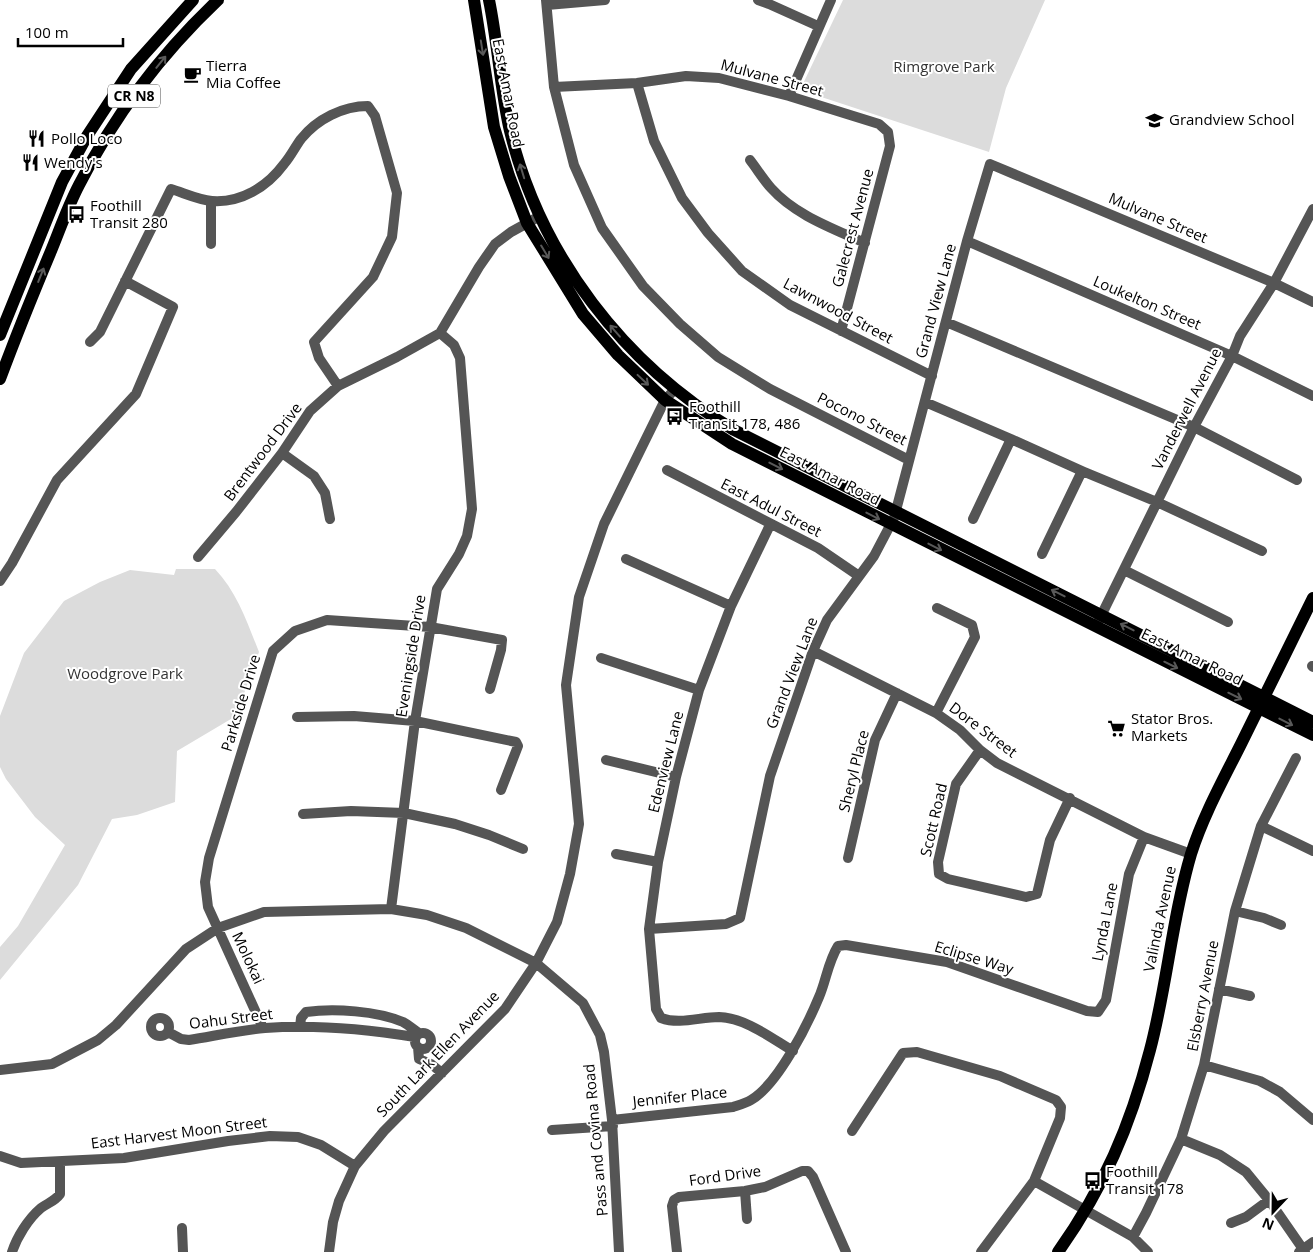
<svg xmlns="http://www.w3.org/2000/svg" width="1313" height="1252" viewBox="0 0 1313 1252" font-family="'Open Sans',sans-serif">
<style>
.green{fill:#dcdcdc}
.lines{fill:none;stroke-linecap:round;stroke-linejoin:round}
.minor{stroke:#555;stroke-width:10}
.major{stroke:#000;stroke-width:12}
.oneway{stroke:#595959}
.labels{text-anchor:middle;stroke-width:4;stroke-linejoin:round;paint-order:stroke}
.shield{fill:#fff;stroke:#4c4c4c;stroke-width:1}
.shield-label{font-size:14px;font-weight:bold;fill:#000}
.poi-label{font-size:15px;fill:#000;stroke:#fff;text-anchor:start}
.park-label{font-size:15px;fill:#333;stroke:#fff}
.street-label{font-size:15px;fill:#000;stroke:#fff}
</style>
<rect width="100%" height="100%" fill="#fff"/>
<path class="green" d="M843,0H1045L1006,88L989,152L800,90Z
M176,569H215C237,592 247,622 259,652L236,716L177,751L175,802L137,815L112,819L78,885L0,980V947L18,926L65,845L35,817L6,779L0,767V716L24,653L64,601L100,582L130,570L174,575Z"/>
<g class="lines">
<path class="minor" d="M546,0L554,87L574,165L602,228L643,286L680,324L718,357L770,389L909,460
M758,0L769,4L818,26
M547,5L605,0
M637,83L654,141L682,198L708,233L742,271L790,305L932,376
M554,87L637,83L686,76L719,78L789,96L879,124L888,132L890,146L841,331
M789,96L831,0
M750,160C757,169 763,179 771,188C795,215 832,228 865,243
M211,201V244
M967,241L1232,356L1313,396
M946,322L1194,427L1297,480
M90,342L100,332L171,189C184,193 199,200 212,201C241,203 267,187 284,164C291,156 295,147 301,139C317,119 343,106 368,106L375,116L397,193L392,237L373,277L314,342L319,358L338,386
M925,402L1011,439L1082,471L1157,502L1262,551
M282,453L314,476L325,493L330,519
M667,470L818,548L859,576
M973,519L1011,439
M770,525L731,606L699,690L676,777L658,862L649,929L656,1009L661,1018C680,1025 700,1017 719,1017C746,1018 771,1038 793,1051
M1042,554L1082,471
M198,557L236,512L282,453L310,411L338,386L397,357L440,333L479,267L495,244L511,232L540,216
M626,559L731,606
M1124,570L1228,622
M0,581L12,563L57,480L136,394L173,307L125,281
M1099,620L1194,427L1232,356L1240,336L1274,283L1313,209
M813,651L936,713L960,730L980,750L997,763L1144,837L1191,854
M601,658L699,690
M1312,666L1313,667
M936,713L975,637L972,625L937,608
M297,717L354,716L415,721L516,742L518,746L501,790
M980,750L956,784L938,862L939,874L948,879L1026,897L1037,894L1050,840L1070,798
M606,760L676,777
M303,814L351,811L404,813L455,824L489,835L523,849
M1261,826L1313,851
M616,854L658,862
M848,858L875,740L897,693
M391,909L415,721L437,589L459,554L467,536L472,509L460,358L454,345L440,333
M1235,911L1264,918L1281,925
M649,929L726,924L740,918L770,776L813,651L827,620L874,556L894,518L967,241L990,164L1274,283L1313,302
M1219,989L1250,996
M151 1027a9 9 0 1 1 18 0a9 9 0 1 1-18 0Z
M300,1027L301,1018L306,1012C334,1008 377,1011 403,1022C409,1025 414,1030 419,1033
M263,1028L208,907L205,882L209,858L273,651L295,631L327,620L430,627L502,640L501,650L490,689
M168,1032L181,1039L189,1040C214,1036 240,1030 265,1028C315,1024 366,1029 415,1037
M415 1041a8 8 0 1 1 16 0a8 8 0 1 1-16 0Z
M418,1047L419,1059L431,1064L442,1073
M1204,1065L1260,1081L1280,1092L1313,1120
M0,1070L52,1064L98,1040L116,1025L186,949L218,928L264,912L391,909L427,915L466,928L536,963L583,1003L600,1035L604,1052L612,1120L619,1252
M612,1120L733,1107C739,1105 746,1103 751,1100C778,1084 807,1026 819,997C826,981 828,962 838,946L846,945L947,962L1087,1011L1098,1012L1106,1000L1129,874L1144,837
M552,1130L613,1126
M852,1131L903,1053L917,1052L1000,1076L1056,1100L1061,1107L1060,1118L1034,1181L981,1252
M1181,1139L1220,1155L1246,1172L1269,1200L1305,1252
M0,1156L21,1163L124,1158L228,1141L270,1136L298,1137L321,1145L355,1166
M1034,1181L1133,1237L1148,1252
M745,1191L747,1219
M1231,1223L1246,1217L1269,1200
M182,1228L183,1252
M1133,1237L1146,1213L1181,1139L1204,1065L1235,911L1261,826L1296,758
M12,1252C17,1237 28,1219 41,1208C48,1203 55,1201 60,1194V1162
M329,1252L333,1222L339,1201L355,1166L384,1131L505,1009L536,963L557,922L570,874L579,824L566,685L579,597L604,524L665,400L675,389
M677,1252L672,1206L674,1200L679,1197L745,1191L765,1187L802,1171H808L813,1177L846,1252
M1299,1252L1313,1242"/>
<path class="major" d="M474,0L494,127L509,176L527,223L583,314L618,355L665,400L732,444L1313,735
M489,0C498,44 500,88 510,131C541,257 624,364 734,430L1313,722
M0,335L62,182L87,136L131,69L193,0
M0,379C16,336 33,294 51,251C60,229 68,206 79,185C114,116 162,53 218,0
M1058,1252C1104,1187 1130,1127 1150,1050C1167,986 1172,918 1191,854C1203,816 1223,780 1241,744C1265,695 1289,647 1313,598"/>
</g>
<defs><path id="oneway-shaft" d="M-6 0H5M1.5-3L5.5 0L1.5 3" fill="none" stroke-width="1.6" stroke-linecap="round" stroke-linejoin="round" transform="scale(1.25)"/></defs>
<g class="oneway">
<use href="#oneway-shaft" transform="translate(482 48) rotate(81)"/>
<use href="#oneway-shaft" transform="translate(161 62) rotate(-51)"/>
<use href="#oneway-shaft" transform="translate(522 171) rotate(-107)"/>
<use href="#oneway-shaft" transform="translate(545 252) rotate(59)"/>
<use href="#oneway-shaft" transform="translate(41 275) rotate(-68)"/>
<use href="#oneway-shaft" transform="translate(615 331) rotate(-131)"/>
<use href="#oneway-shaft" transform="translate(643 380) rotate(43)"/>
<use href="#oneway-shaft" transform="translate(776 466) rotate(27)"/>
<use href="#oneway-shaft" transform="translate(873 516) rotate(27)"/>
<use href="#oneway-shaft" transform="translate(935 547) rotate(27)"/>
<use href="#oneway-shaft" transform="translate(1058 593) rotate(-153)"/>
<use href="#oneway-shaft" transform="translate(1127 627) rotate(-153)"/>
<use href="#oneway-shaft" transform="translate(1171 665) rotate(26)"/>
<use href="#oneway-shaft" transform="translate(1235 696) rotate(26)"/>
<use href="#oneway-shaft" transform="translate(1286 722) rotate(27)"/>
</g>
<defs>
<symbol id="cafe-bare" viewBox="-9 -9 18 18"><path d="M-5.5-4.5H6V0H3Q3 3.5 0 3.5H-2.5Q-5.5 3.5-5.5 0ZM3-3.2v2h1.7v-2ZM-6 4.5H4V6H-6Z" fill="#000" stroke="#fff" stroke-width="2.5" paint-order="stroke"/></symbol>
<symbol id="school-bare" viewBox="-9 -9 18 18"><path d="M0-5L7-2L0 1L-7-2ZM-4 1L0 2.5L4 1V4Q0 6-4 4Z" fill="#000" stroke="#fff" stroke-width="2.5" paint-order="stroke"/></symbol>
<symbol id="restaurant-bare" viewBox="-9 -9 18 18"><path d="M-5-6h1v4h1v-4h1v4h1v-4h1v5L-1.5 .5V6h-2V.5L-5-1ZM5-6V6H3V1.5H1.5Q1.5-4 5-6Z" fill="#000" stroke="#fff" stroke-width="2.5" paint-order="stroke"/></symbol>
<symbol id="bus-bare" viewBox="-9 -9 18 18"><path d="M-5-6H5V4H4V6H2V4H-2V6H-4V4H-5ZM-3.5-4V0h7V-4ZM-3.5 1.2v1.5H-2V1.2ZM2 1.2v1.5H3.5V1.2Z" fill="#000" stroke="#fff" stroke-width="2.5" paint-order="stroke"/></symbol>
<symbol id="supermarket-bare" viewBox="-9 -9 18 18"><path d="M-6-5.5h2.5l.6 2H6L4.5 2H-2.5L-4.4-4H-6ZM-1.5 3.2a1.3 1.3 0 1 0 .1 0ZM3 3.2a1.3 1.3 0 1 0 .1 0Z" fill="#000" stroke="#fff" stroke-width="2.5" paint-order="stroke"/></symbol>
</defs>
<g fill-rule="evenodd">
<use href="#cafe-bare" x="180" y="62" width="25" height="25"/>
<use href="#school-bare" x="1142" y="108" width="25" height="25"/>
<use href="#restaurant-bare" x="24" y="126" width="25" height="25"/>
<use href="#restaurant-bare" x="18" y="150" width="25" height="25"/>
<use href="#bus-bare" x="64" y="202" width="25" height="25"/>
<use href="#bus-bare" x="662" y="404" width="25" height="25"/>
<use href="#supermarket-bare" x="1104" y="716" width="25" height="25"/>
<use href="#bus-bare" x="1080" y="1168" width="25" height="25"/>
</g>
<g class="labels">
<rect class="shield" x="108" y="84.5" width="52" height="23" rx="4"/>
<g class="shield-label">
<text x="134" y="101">CR N8</text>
</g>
<g class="poi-label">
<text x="206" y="71">Tierra<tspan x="206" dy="17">Mia Coffee</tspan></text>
<text x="1169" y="125">Grandview School</text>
<text x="51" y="144">Pollo Loco</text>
<text x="44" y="168">Wendy's</text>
<text x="90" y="211">Foothill<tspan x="90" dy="17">Transit 280</tspan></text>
<text x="689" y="412">Foothill<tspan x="689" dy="17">Transit 178, 486</tspan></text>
<text x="1131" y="724">Stator Bros.<tspan x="1131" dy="17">Markets</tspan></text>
<text x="1106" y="1177">Foothill<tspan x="1106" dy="17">Transit 178</tspan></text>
</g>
<g class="park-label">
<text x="944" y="72">Rimgrove Park</text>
<text x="125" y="679">Woodgrove Park</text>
</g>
<g class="street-label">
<text transform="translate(772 78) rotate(15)" y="5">Mulvane Street</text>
<text transform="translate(508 93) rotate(79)" y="5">East Amar Road</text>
<text transform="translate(1158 218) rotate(23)" y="5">Mulvane Street</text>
<text transform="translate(853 228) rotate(-75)" y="5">Galecrest Avenue</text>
<text transform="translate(936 301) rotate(-75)" y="5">Grand View Lane</text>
<text transform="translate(1147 303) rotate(23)" y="5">Loukelton Street</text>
<text transform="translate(838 311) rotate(28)" y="5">Lawnwood Street</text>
<text transform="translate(1187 409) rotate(-63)" y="5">Vanderwell Avenue</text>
<text transform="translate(862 419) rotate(27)" y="5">Pocono Street</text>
<text transform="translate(263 452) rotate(-53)" y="5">Brentwood Drive</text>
<text transform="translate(830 476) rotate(27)" y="5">East Amar Road</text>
<text transform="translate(771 508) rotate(27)" y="5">East Adul Street</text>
<text transform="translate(411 656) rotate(-81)" y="5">Eveningside Drive</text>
<text transform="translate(1192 657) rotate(26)" y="5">East Amar Road</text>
<text transform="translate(792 673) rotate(-69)" y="5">Grand View Lane</text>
<text transform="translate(241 703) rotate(-73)" y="5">Parkside Drive</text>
<text transform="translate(983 730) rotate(37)" y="5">Dore Street</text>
<text transform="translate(666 762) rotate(-76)" y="5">Edenview Lane</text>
<text transform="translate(854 771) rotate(-76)" y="5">Sheryl Place</text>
<text transform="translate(934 820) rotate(-77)" y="5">Scott Road</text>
<text transform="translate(1160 919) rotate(-78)" y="5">Valinda Avenue</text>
<text transform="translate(1105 922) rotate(-79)" y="5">Lynda Lane</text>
<text transform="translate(248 958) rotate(65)" y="5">Molokai</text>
<text transform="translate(974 958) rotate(17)" y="5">Eclipse Way</text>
<text transform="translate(1203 996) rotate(-79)" y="5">Elsberry Avenue</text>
<text transform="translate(231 1019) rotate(-7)" y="5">Oahu Street</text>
<text transform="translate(438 1054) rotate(-46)" y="5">South Lark Ellen Avenue</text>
<text transform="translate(680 1097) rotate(-6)" y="5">Jennifer Place</text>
<text transform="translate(179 1133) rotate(-7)" y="5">East Harvest Moon Street</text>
<text transform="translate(596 1140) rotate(-95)" y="5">Pass and Covina Road</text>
<text transform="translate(725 1176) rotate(-8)" y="5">Ford Drive</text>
</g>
</g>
<g transform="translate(1273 1212) rotate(202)" stroke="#ffffff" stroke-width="4" paint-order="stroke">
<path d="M0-4L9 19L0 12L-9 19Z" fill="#000000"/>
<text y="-8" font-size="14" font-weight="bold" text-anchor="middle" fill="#000000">N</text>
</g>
<path d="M18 38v8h105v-8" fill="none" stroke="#000000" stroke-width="2.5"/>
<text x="25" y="38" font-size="15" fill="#000000" stroke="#ffffff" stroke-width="4" paint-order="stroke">100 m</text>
</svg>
